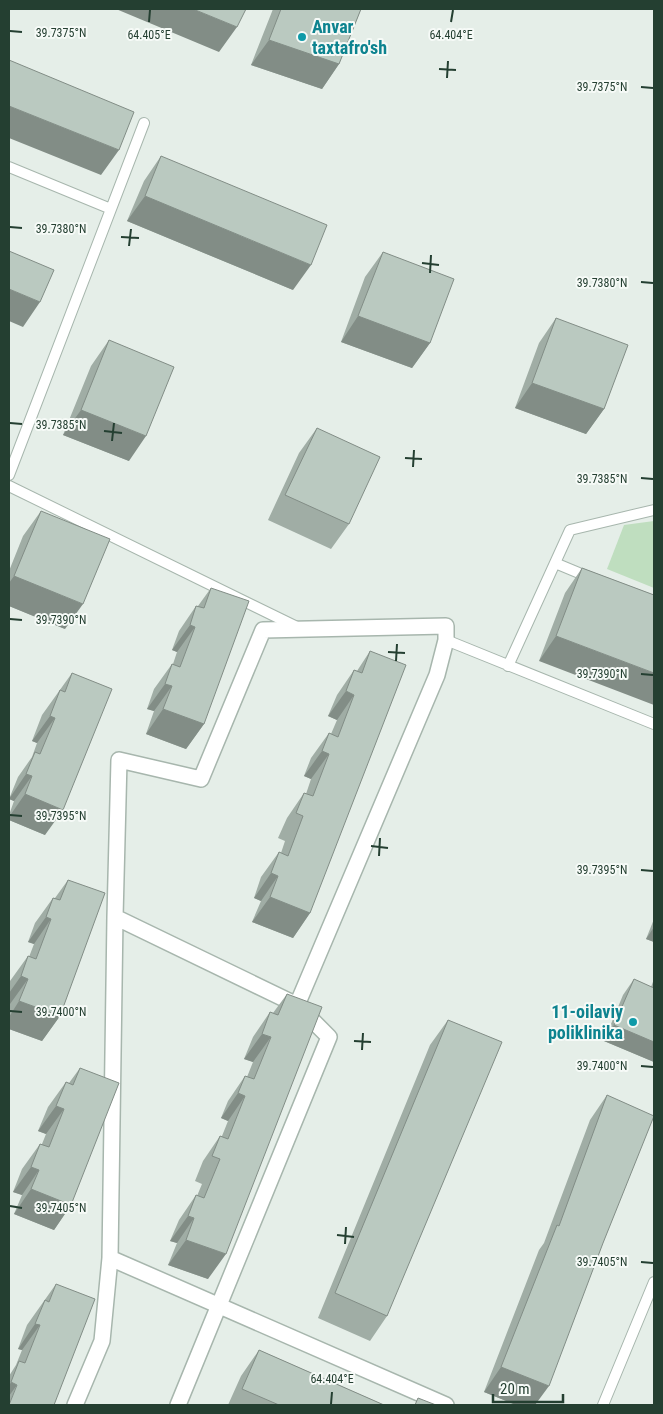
<svg xmlns="http://www.w3.org/2000/svg" width="663" height="1414" viewBox="0 0 663 1414" font-family="'Roboto Condensed',sans-serif">
<style>
.green{fill:#bfdebf}
.lines{fill:none;stroke-linecap:round;stroke-linejoin:round}
.lane-casing{stroke:#a7b6ad;stroke-width:12}
.street-casing{stroke:#a7b6ad;stroke-width:18}
.lane{stroke:#fff;stroke-width:10}
.street{stroke:#fff;stroke-width:15}
.wall{fill:#a0ada5}
.shaded-wall{fill:#828d86}
.building{fill:#bac9c0;stroke:#828d86}
.ticks{fill:none;stroke:#243f31;stroke-width:2}
.culture-dot{fill:#0f9aa8;stroke:#f6faf7;stroke-width:2}
.labels{text-anchor:middle;stroke-width:4;stroke-linejoin:round;paint-order:stroke}
.culture-label{font-size:18px;font-weight:bold;fill:#0d838f;stroke:#f6faf7;text-anchor:start}
.ticks-label{font-size:12px;text-anchor:middle;fill:#243f31;stroke:#f6faf7;stroke-width:4;stroke-linejoin:round;paint-order:stroke}
</style>
<rect width="100%" height="100%" fill="#e5eee8"/>
<path class="green" d="M654,521V588L607,569L624,525Z"/>
<g class="lines">
<defs>
<path id="lane" d="M9,167L111,209
M9,475L144,123
M9,486L299,628
M555,563L591,578
M446,640L654,724
M508,666L570,530L654,510
M603,1405L654,1282"/>
<path id="street" d="M115,917L297,1005
M110,1258L446,1405
M75,1405L102,1341L110,1258L115,917L119,760L201,779L263,630L446,626V640L437,675L297,1005L329,1037L178,1405"/>
</defs>
<use href="#lane" class="lane-casing"/>
<use href="#street" class="street-casing"/>
<use href="#lane" class="lane"/>
<use href="#street" class="street"/>
</g>
<path class="wall" d="M273,9H361L339,64L322,89L251,65Z
M161,156L293,290L127,221L144,181Z
M383,252L430,343L412,368L341,342L365,277Z
M556,318L604,409L586,434L515,408L539,343Z
M109,340L129,461L63,435L91,366Z
M317,428L349,524L331,549L268,520L299,453Z
M41,511L65,629L9,606V571L23,536Z
M582,568L654,595L539,661L565,593Z
M211,588L204,724L186,749L146,734L154,711L147,709L154,689L172,664H173L177,652L172,650L179,631L196,606H198Z
M370,651L310,913L293,938L252,922L261,901L254,898L261,877L279,852L281,853L285,841L278,838L287,818L304,793L306,794L311,779L304,776L311,758L329,733L331,734L337,720L328,716L337,695L354,670L357,671Z
M72,673L45,835L9,820V815L14,801L9,799L18,777L32,757L37,743L32,741L42,715Z
M68,880L60,1016L42,1041L9,1029V1008L10,1004L9,1003V986L10,981L28,956L29,957L34,944L28,942L35,923L53,898H55Z
M654,919V942L646,939Z
M634,979L651,987L654,979V1062L604,1041L623,995Z
M287,994L208,1279L168,1265L177,1243L170,1241L179,1220L196,1195L197,1196L202,1184L195,1181L203,1161L220,1136H222L228,1121L221,1118L228,1101L245,1076L247,1077L253,1062L244,1059L253,1037L270,1012L273,1013Z
M448,1020L387,1316L370,1341L318,1318L430,1045Z
M80,1068L71,1205L54,1230L14,1214L22,1195L13,1192L22,1169L40,1144H42L46,1134L38,1131L48,1107L66,1082L69,1083Z
M607,1095L535,1405H516L484,1392L539,1250L544,1243L590,1120Z
M56,1284L9,1405V1376L16,1365L22,1350L18,1349L27,1325Z
M259,1350L384,1405H228L241,1376Z"/>
<path class="shaded-wall" d="M116,9H193L237,27L219,52Z
M269,40L339,64L322,89L251,65Z
M9,106L119,150L101,175L9,138Z
M145,196L311,265L293,290L127,221Z
M9,289L40,302L23,327L9,321Z
M358,316L430,343L412,368L341,342Z
M532,383L604,409L586,434L515,408Z
M81,410L146,436L129,461L63,435Z
M14,576L83,604L65,629L9,606V583Z
M190,625L195,627L177,652L172,650Z
M556,636L654,673V705L539,661Z
M165,684L172,686L154,711L147,709Z
M346,691L354,695L337,720L328,716Z
M163,709L204,724L186,749L146,734Z
M50,716L55,718L37,743L32,741Z
M322,751L329,754L311,779L304,776Z
M26,774L32,776L14,801L9,799Z
M25,794L63,810L45,835L9,820V817Z
M271,873L278,876L261,901L254,898Z
M270,897L310,913L293,938L252,922Z
M46,917L51,919L34,944L28,942Z
M654,927V942L646,939Z
M21,976L28,979L10,1004L9,1003V993Z
M19,1001L60,1016L42,1041L9,1029V1017Z
M614,1025L654,1042V1062L604,1041Z
M262,1034L271,1037L253,1062L244,1059Z
M238,1093L245,1096L228,1121L221,1118Z
M56,1106L64,1109L46,1134L38,1131Z
M31,1167L39,1170L22,1195L13,1192Z
M31,1189L71,1205L54,1230L14,1214Z
M188,1216L194,1218L177,1243L170,1241Z
M186,1240L226,1254L208,1279L168,1265Z
M35,1324L40,1325L22,1350L18,1349Z
M501,1367L549,1386L535,1405H516L484,1392Z
M11,1382L17,1385L9,1396V1386Z"/>
<path class="building" d="M193,9H246L237,27Z
M281,9H361L339,64L269,40Z
M9,60L134,112L119,150L9,106Z
M161,156L327,225L311,265L145,196Z
M9,251L54,270L40,302L9,289Z
M383,252L454,279L430,343L358,316Z
M556,318L628,345L604,409L532,383Z
M109,340L174,367L146,436L81,410Z
M317,428L380,457L349,524L285,495Z
M41,511L110,539L83,604L14,576Z
M582,568L654,595V673L556,636Z
M211,588L249,601L204,724L163,709L172,686L165,684L172,664L180,667L195,627L190,625L196,606L204,608Z
M370,651L406,665L310,913L270,897L278,876L271,873L279,852L288,856L303,816L296,813L304,793L313,796L329,754L322,751L329,733L338,737L354,695L346,691L354,670L362,673Z
M72,673L112,689L63,810L25,794L32,776L26,774L35,752L40,754L55,718L50,716L60,690L65,692Z
M68,880L105,893L60,1016L19,1001L28,979L21,976L28,956L36,959L51,919L46,917L53,898L60,900Z
M634,979L654,988V1042L614,1025Z
M287,994L322,1007L226,1254L186,1240L194,1218L188,1216L196,1195L204,1198L220,1159L212,1156L220,1136L228,1139L245,1096L238,1093L245,1076L254,1079L271,1037L262,1034L270,1012L278,1015Z
M448,1020L502,1042L387,1316L335,1293Z
M80,1068L119,1083L71,1205L31,1189L39,1170L31,1167L40,1144L49,1147L64,1109L56,1106L66,1082L73,1085Z
M607,1095L654,1116L603,1243L549,1386L501,1367L557,1225L559,1226Z
M56,1284L95,1299L54,1405H9L17,1385L11,1382L19,1361L25,1363L40,1325L35,1324L45,1300L49,1302Z
M259,1350L384,1405H279L242,1389Z
M418,1398L436,1405H415Z"/>
<path class="ticks" d="M149,22L150,10M451,22L453,10M10,31L22,32M439,69L456,70M447,78L448,61M641,87L653,88M10,227L22,228M121,237L139,238M129,246L131,229M422,263L439,265M430,273L431,255M641,282L653,283M10,423L22,424M104,431L122,433M112,441L114,423M405,458L422,459M413,467L414,450M641,478L653,479M10,619L22,620M388,652L405,653M396,661L397,644M641,674L653,675M10,815L22,816M371,846L388,848M379,856L380,838M641,870L653,871M10,1011L22,1012M354,1041L371,1042M362,1050L363,1033M641,1066L653,1067M10,1206L22,1208M337,1235L354,1237M345,1244L346,1227M641,1262L653,1263M331,1404L332,1392"/>
<g class="culture-dot">
<circle cx="302" cy="37" r="5"/>
<circle cx="633" cy="1022" r="5"/>
</g>
<g class="labels">
<g class="culture-label">
<text x="312" y="33">Anvar<tspan x="312" dy="21">taxtafro'sh</tspan></text>
<text x="623" y="1018" text-anchor="end">11-oilaviy<tspan x="623" dy="21">poliklinika</tspan></text>
</g>
</g>
<g class="ticks-label">
<text x="61" y="37">39.7375°N</text>
<text x="149" y="39">64.405°E</text>
<text x="451" y="39">64.404°E</text>
<text x="602" y="91">39.7375°N</text>
<text x="61" y="233">39.7380°N</text>
<text x="602" y="287">39.7380°N</text>
<text x="61" y="429">39.7385°N</text>
<text x="602" y="483">39.7385°N</text>
<text x="61" y="624">39.7390°N</text>
<text x="602" y="678">39.7390°N</text>
<text x="61" y="820">39.7395°N</text>
<text x="602" y="874">39.7395°N</text>
<text x="61" y="1016">39.7400°N</text>
<text x="602" y="1070">39.7400°N</text>
<text x="61" y="1212">39.7405°N</text>
<text x="602" y="1266">39.7405°N</text>
<text x="332" y="1383">64.404°E</text>
</g>
<rect width="663" height="1414" fill="none" stroke="#243f31" stroke-width="20"/>
<path d="M493 1394v8h70v-8" fill="none" stroke="#243f31" stroke-width="2.5"/>
<text x="500" y="1394" font-size="15" fill="#243f31" stroke="#f6faf7" stroke-width="4" paint-order="stroke">20 m</text>
</svg>
